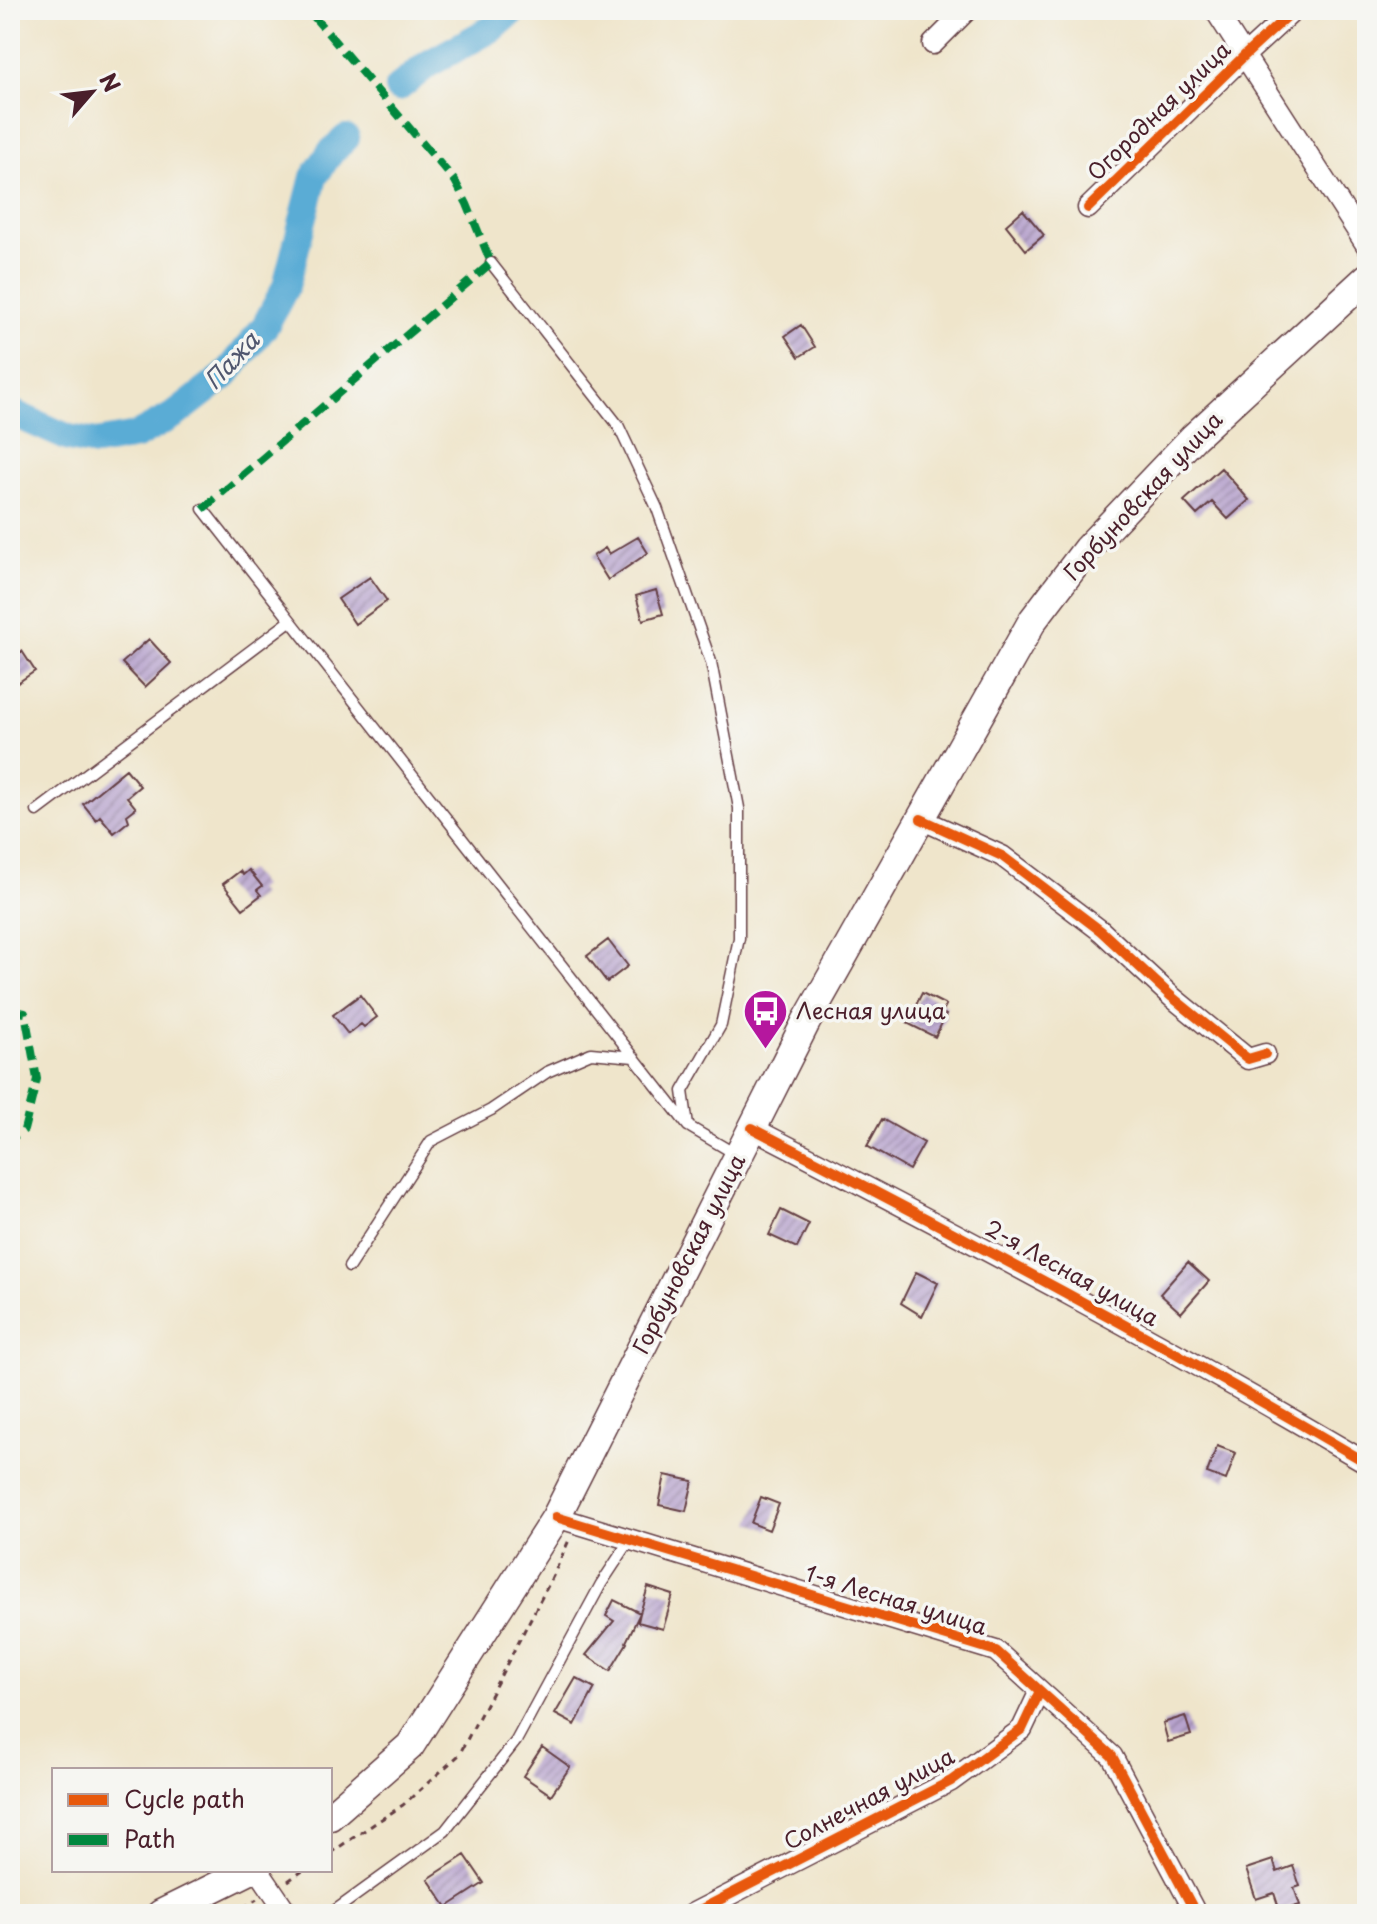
<svg xmlns="http://www.w3.org/2000/svg" width="1377" height="1924" viewBox="0 0 1377 1924" font-family="'Playpen Sans',sans-serif">
<style>
.lines{fill:none;stroke-linecap:round;stroke-linejoin:round}
.river{stroke:#5aacd5;stroke-width:28}
.building{fill:url(#building-hatch)}
.service-casing{stroke:#633d43;stroke-width:13}
.minor-casing{stroke:#633d43;stroke-width:23}
.secondary-casing{stroke:#633d43;stroke-width:31}
.path{stroke:#633d43;stroke-width:3;stroke-dasharray:6 6;stroke-linecap:butt}
.service{stroke:#fff;stroke-width:10}
.minor{stroke:#fff;stroke-width:20}
.secondary{stroke:#fff;stroke-width:28}
.quiet{stroke:#00873e;stroke-width:8;stroke-dasharray:16 8;stroke-linecap:butt}
.cycleway-casing{stroke:#f6f6f2;stroke-width:15}
.cycleway{stroke:#e8590c;stroke-width:10}
.labels{text-anchor:middle;stroke-width:7;stroke-linejoin:round;paint-order:stroke}
.street-label{font-size:22px;fill:#4a1f2b;stroke:#f6f6f2}
.poi-label{font-size:22px;fill:#4a1f2b;stroke:#f6f6f2;text-anchor:start}
.water-label{font-size:24px;font-style:italic;fill:#50576f;stroke:#f6f6f2}
</style>
<defs>
<pattern id="building-hatch" width="6" height="6" patternUnits="userSpaceOnUse" patternTransform="scale(2)"><rect width="6" height="6" fill="#b7a3cd"/><path d="M-1 1l2-2M0 6l6-6M5 7l2-2" fill="none" stroke="#9784a7"/></pattern>
</defs>
<rect width="100%" height="100%" fill="#f6f6f2"/>
<filter id="ink" filterUnits="userSpaceOnUse"><feTurbulence type="fractalNoise" baseFrequency=".0125" numOctaves="2"/><feDisplacementMap in="SourceGraphic" scale="16" xChannelSelector="R" yChannelSelector="G"/><feConvolveMatrix kernelMatrix="1 2 1 2 8 2 1 2 1" color-interpolation-filters="sRGB"/></filter>
<filter id="wash" filterUnits="userSpaceOnUse"><feTurbulence type="fractalNoise" baseFrequency=".006" numOctaves="4" result="noise"/><feDisplacementMap in="SourceGraphic" scale="32" xChannelSelector="R" yChannelSelector="G"/><feGaussianBlur stdDeviation="1.8" result="paint"/><feColorMatrix in="noise" values="0 0 0 0 0 0 0 0 0 0 0 0 0 0 0 0 0 1.4 0 .05"/><feComposite in="paint" operator="in"/></filter>
<g filter="url(#wash)">
<rect width="100%" height="100%" fill="#efe5cb"/>
<g class="lines">
<path class="river" d="M398,88L428,64L493,28L514,10
M10,412L69,438L96,443L136,436L176,414L226,375L265,326L286,286L314,177L330,153L346,138"/>
</g>
<g id="blocks">
<path class="building" d="M1023,210L1044,235L1026,250L1006,225Z
M801,325L815,347L799,357L785,336Z
M1221,468L1249,500L1228,519L1212,502L1197,515L1184,501Z
M638,537L648,553L608,580L593,556L605,548L609,554Z
M370,577L387,601L355,624L338,599Z
M656,590L663,614L643,620L636,596Z
M149,639L171,663L145,687L122,663Z
M22,651L35,671L10,688V660Z
M126,769L140,786L127,797L136,808L127,815L129,821L114,833L100,816L96,820L83,804Z
M249,870L262,886L257,890L261,895L243,909L223,884L240,871L243,875Z
M608,940L628,966L607,982L587,956Z
M922,993L946,1005L942,1013L946,1015L935,1037L907,1023Z
M360,995L377,1017L364,1027L361,1024L348,1034L333,1015Z
M882,1119L924,1143L909,1170L867,1146Z
M781,1210L809,1224L797,1248L769,1235Z
M1188,1262L1209,1281L1181,1313L1160,1294Z
M916,1272L938,1283L922,1316L901,1303Z
M1217,1446L1236,1453L1226,1480L1207,1473Z
M665,1475L693,1481L686,1511L659,1505Z
M761,1497L779,1504L769,1530L751,1523Z
M648,1587L673,1595L663,1629L638,1622L640,1613L626,1642L627,1643L610,1671L586,1655L614,1621L606,1616L614,1600L640,1613Z
M576,1678L595,1688L575,1725L555,1714Z
M1185,1716L1191,1735L1168,1742L1163,1723Z
M542,1747L570,1767L551,1795L523,1776Z
M465,1855L484,1883L447,1907L428,1879Z
M1273,1860L1277,1872L1293,1866L1300,1886L1294,1888L1300,1905L1280,1911L1274,1893L1256,1899L1246,1869Z"/>
</g>
</g>
<g filter="url(#ink)">
<use href="#blocks" fill-opacity="0" stroke="#633d43" stroke-width="2"/>
<g class="lines">
<defs>
<path id="service" d="M491,263L618,425L657,508L711,662L739,808V938L721,1025L683,1091L688,1126
M203,509L688,1126L737,1155
M37,811L290,621
M349,1267L431,1141L491,1110L547,1072L591,1053L634,1057
M330,1914L445,1831L516,1741L601,1584L630,1540"/>
<path id="minor" d="M1215,10L1367,246
M933,44L967,10
M1088,208L1244,56L1294,10
M921,819L1002,856L1101,931L1172,997L1248,1059L1265,1054
M752,1128C960,1235 1166,1344 1367,1463
M556,1517L996,1651L1112,1756L1193,1908L1194,1914
M258,1870L288,1914
M692,1914L951,1781L1022,1729L1040,1691"/>
<path id="secondary" d="M330,1816L410,1746L556,1517L806,1022L1033,620L1087,549L1194,437L1367,278
M161,1914L250,1870"/>
</defs>
<use href="#service" class="service-casing"/>
<use href="#minor" class="minor-casing"/>
<use href="#secondary" class="secondary-casing"/>
<path class="path" d="M330,1853L403,1805L459,1755L553,1576L569,1540
M288,1881L304,1870
M233,1914L257,1899"/>
<use href="#service" class="service"/>
<use href="#minor" class="minor"/>
<use href="#secondary" class="secondary"/>
<path class="quiet" d="M203,509L491,263L467,204L455,181L308,10
M10,1010L25,1013L37,1079L24,1130L10,1139"/>
<defs>
<path id="cycleway" d="M1088,208L1244,56L1294,10
M921,819L1002,856L1101,931L1172,997L1248,1059L1265,1054
M752,1128C960,1235 1166,1344 1367,1463
M556,1517L996,1651L1112,1756L1193,1908L1194,1914
M692,1914L951,1781L1022,1729L1040,1691"/>
</defs>
<use href="#cycleway" class="cycleway-casing"/>
<use href="#cycleway" class="cycleway"/>
</g>
</g>
<defs>
<symbol id="bus-pin" viewBox="-11 -11 22 30"><path d="M0 17L-7.5 6A9.5 9.5 0 1 1 7.5 6Z" fill="#b5179e" stroke="#f6f6f2"/><path d="M-5-6H5V4H4V6H2V4H-2V6H-4V4H-5ZM-3.5-4V0h7V-4ZM-3.5 1.2v1.5H-2V1.2ZM2 1.2v1.5H3.5V1.2Z" fill="#fff"/></symbol>
</defs>
<g fill-rule="evenodd">
<use href="#bus-pin" x="740" y="986" width="51" height="69"/>
</g>
<g class="labels">
<g class="street-label">
<text transform="translate(1159 111) rotate(-44)" y="8">Огородная улица</text>
<text transform="translate(1143 496) rotate(-47)" y="8">Горбуновская улица</text>
<text transform="translate(689 1254) rotate(-63)" y="8">Горбуновская улица</text>
<text transform="translate(1072 1273) rotate(29)" y="8">2-я Лесная улица</text>
<text transform="translate(896 1600) rotate(17)" y="8">1-я Лесная улица</text>
<text transform="translate(869 1799) rotate(-28)" y="8">Солнечная улица</text>
</g>
<g class="poi-label">
<text x="796" y="1019">Лесная улица</text>
</g>
<g class="water-label">
<text transform="translate(232 361) rotate(-47)" y="8">Пажа</text>
</g>
</g>
<rect width="1377" height="1924" fill="none" stroke="#f6f6f2" stroke-width="40"/>
<rect x="52" y="1768" width="280" height="104" fill="#f6f6f2" stroke="#b1a0a2" stroke-width="2"/>
<rect x="68" y="1794" width="40" height="12" fill="#e8590c" stroke="#b1a0a2" stroke-width="2"/>
<text x="124" y="1808" font-size="24" fill="#4a1f2b">Cycle path</text>
<rect x="68" y="1834" width="40" height="12" fill="#00873e" stroke="#b1a0a2" stroke-width="2"/>
<text x="124" y="1848" font-size="24" fill="#4a1f2b">Path</text>
<g transform="translate(92 92) rotate(62)" stroke="#f6f6f2" stroke-width="6" paint-order="stroke">
<path d="M0-6L14 30L0 20L-14 30Z" fill="#4a1f2b"/>
<text y="-12" font-size="22" font-weight="bold" text-anchor="middle" fill="#4a1f2b">N</text>
</g>
</svg>
